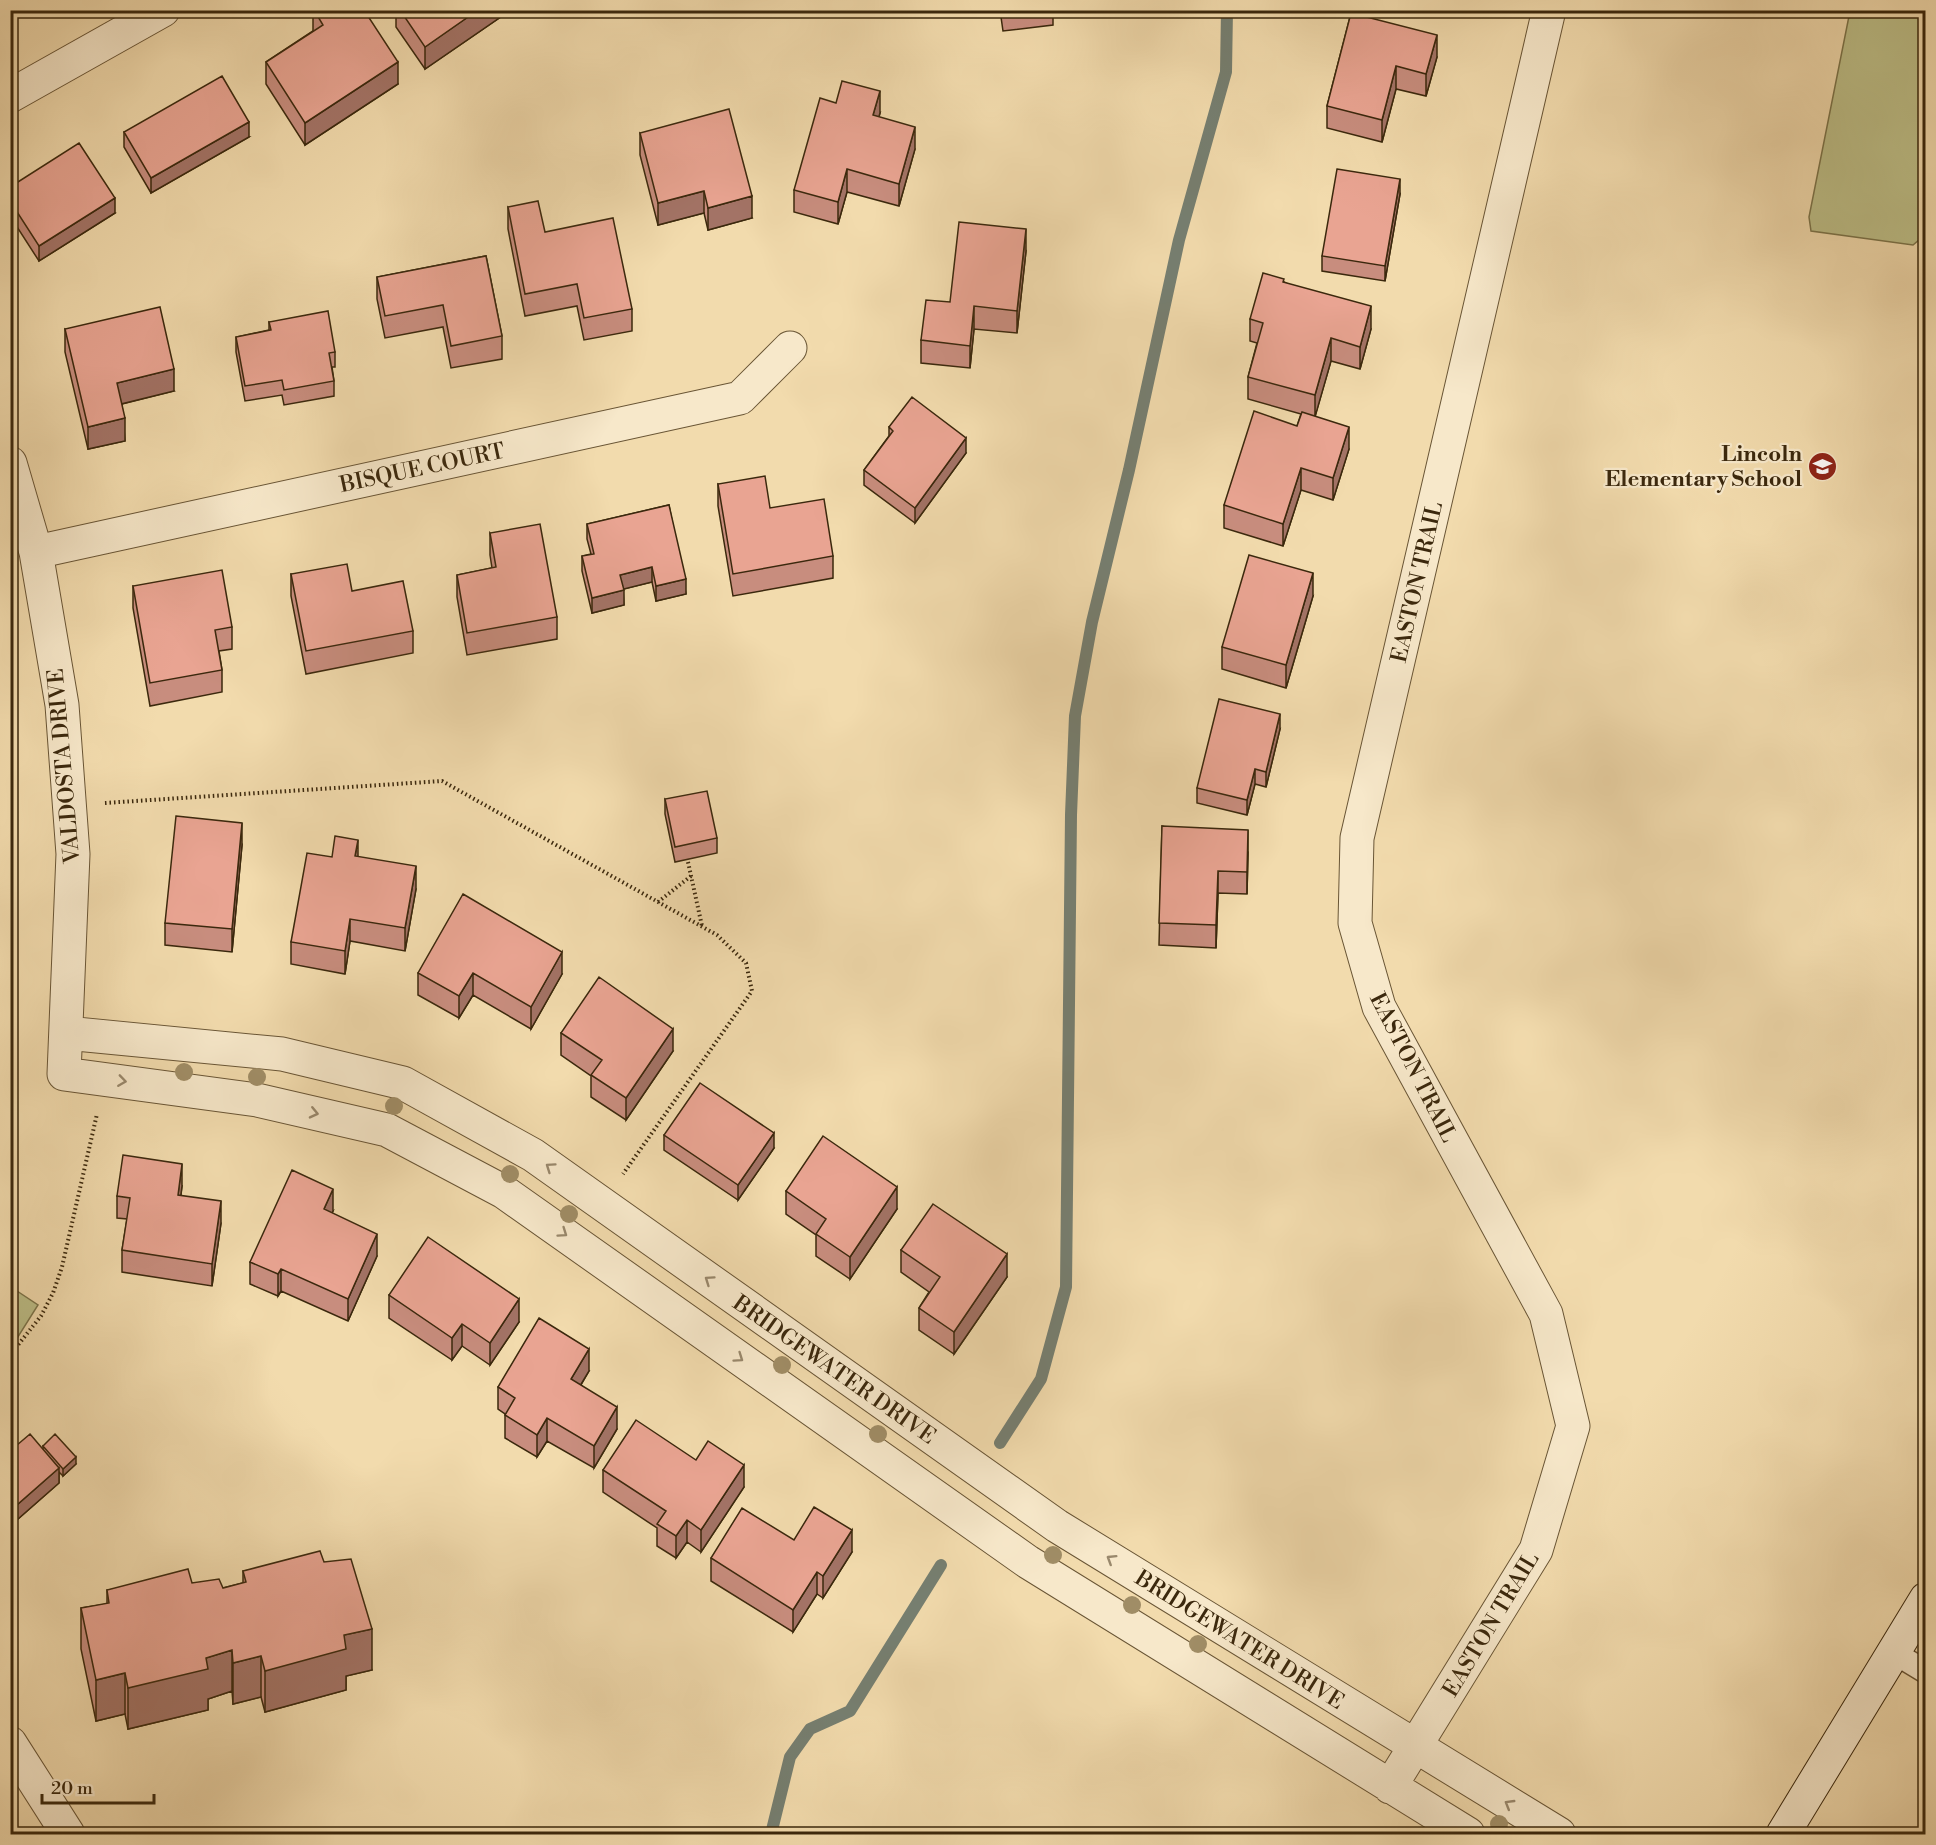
<svg xmlns="http://www.w3.org/2000/svg" width="1936" height="1845" viewBox="0 0 1936 1845" font-family="'Libre Bodoni',serif">
<style>
.green{fill:#bdbf88;stroke:#7c744a;stroke-width:1.5}
.lines{fill:none;stroke-linecap:round;stroke-linejoin:round}
.stream{stroke:#767f71;stroke-width:12}
.service-casing{stroke:#695535;stroke-width:25}
.minor-casing{stroke:#695535;stroke-width:35}
.secondary-casing{stroke:#3b280d;stroke-width:35}
.path{stroke:#3b280d;stroke-width:4;stroke-dasharray:1.5 3;stroke-linecap:butt}
.service{stroke:#f7e8ca;stroke-width:22}
.minor{stroke:#f7e8ca;stroke-width:33}
.secondary{stroke:#f7e8ca;stroke-width:33}
.tree{fill:#a08d66}
.wall{fill:#c88d7e;stroke:#3b280d;stroke-width:1.5}
.shaded-wall{fill:#a37366;stroke:#3b280d;stroke-width:1.5}
.building{fill:#e9a492;stroke:#3b280d;stroke-width:1.5}
.oneway{stroke:#99886c}
.labels{text-anchor:middle;stroke-width:4.5;stroke-linejoin:round;paint-order:stroke}
.poi-label{font-size:22px;font-weight:bold;fill:#3b280d;stroke:#f7e8ca;text-anchor:end}
.street-label{font-size:22px;fill:#3b280d;stroke:#f7e8ca}
</style>
<rect width="100%" height="100%" fill="#f2dbad"/>
<filter id="stains"><feTurbulence type="fractalNoise" baseFrequency=".00333" numOctaves="4"/><feColorMatrix values="0 0 0 0 .2 0 0 0 0 .09 0 0 0 0 .02 0 0 0 .5 -.17"/></filter>
<radialGradient id="worn" r=".72"><stop offset=".6" stop-color="#630" stop-opacity="0"/><stop offset="1" stop-color="#630" stop-opacity=".3"/></radialGradient>
<path class="green" d="M1850,11H1925V216L1920,239L1913,245L1811,231L1809,217Z
M11,1287L38,1305L11,1348Z"/>
<g class="lines">
<path class="stream" d="M1000,1443L1041,1379L1066,1287L1071,815L1075,716L1092,622L1129,470L1179,240L1226,72L1227,10
M771,1834L790,1757L810,1729L850,1711L941,1565"/>
<defs>
<path id="service" d="M1893,1652L1926,1672"/>
<path id="minor" d="M10,96L163,10
M10,463L36,552L62,705L73,854L64,1074L257,1100L387,1130L504,1192L1028,1562L1468,1834
M36,552L740,398L790,348
M66,1033L282,1054L403,1083L533,1155L1057,1526L1559,1834
M10,1743L68,1834
M1390,1787L1536,1550L1573,1426L1546,1314L1379,1007L1355,923L1357,838L1549,10"/>
<path id="secondary" d="M1783,1834L1926,1599"/>
</defs>
<use href="#service" class="service-casing"/>
<use href="#minor" class="minor-casing"/>
<use href="#secondary" class="secondary-casing"/>
<path class="path" d="M105,803L442,781L717,935L746,963L752,991L623,1174
M688,862L702,926
M658,902L691,876
M10,1355L41,1316L53,1293L62,1267L97,1114"/>
<use href="#service" class="service"/>
<use href="#minor" class="minor"/>
<use href="#secondary" class="secondary"/>
</g>
<g class="tree">
<circle cx="184" cy="1072" r="9"/>
<circle cx="257" cy="1077" r="9"/>
<circle cx="394" cy="1106" r="9"/>
<circle cx="510" cy="1174" r="9"/>
<circle cx="569" cy="1214" r="9"/>
<circle cx="782" cy="1365" r="9"/>
<circle cx="878" cy="1434" r="9"/>
<circle cx="1053" cy="1555" r="9"/>
<circle cx="1132" cy="1605" r="9"/>
<circle cx="1198" cy="1644" r="9"/>
<circle cx="1499" cy="1824" r="9"/>
</g>
<path class="wall" d="M313,10L398,84L305,145L266,84V62L313,31Z
M396,10H511L425,69L396,27Z
M1000,10H1053V25L1003,31Z
M1351,13L1437,57L1426,96L1396,89L1382,142L1327,128V106Z
M880,113L879,117L915,149L899,206L847,192L838,224L794,212V190Z
M124,132L249,137L151,193L124,147Z
M640,133L752,218L708,230L704,213L658,225L640,155Z
M10,187L115,213L39,261L10,216Z
M1400,194L1385,281L1322,271V256Z
M508,207L545,232L632,309V331L584,340L577,306L525,316L508,229Z
M1026,251L1017,333L974,329L970,368L921,363V340L950,302Z
M486,256L502,336V359L451,368L443,327L385,338L377,299V277Z
M1284,282L1371,329L1360,369L1331,361L1315,416L1349,449L1333,500L1301,490L1283,546L1224,528V505L1297,426L1301,414L1248,399V377L1257,343L1250,341V319Z
M269,322L335,352V367H332L334,381V396L284,405L282,395L245,401L236,352V337L269,330Z
M65,329L174,391L122,404L125,441L88,449L65,352Z
M889,427L966,453L915,523L864,485V470L889,436Z
M718,484L770,508L833,556V578L733,596L718,506Z
M669,505L686,594L656,601L652,582L623,589L624,605L592,613L582,571V556L591,554L587,539V524Z
M490,533L557,617V639L467,655L457,597V575L492,568L490,555Z
M291,574L352,591L413,631V653L306,674L291,596Z
M133,586L232,627V649L219,651L222,670V692L150,706L133,608Z
M1313,596L1286,688L1222,669V647Z
M1280,729L1266,787L1255,784L1247,815L1197,803V788Z
M665,799L717,838V853L675,862L665,814Z
M1162,826L1248,852L1247,894L1218,893L1216,948L1159,945Z
M242,845L232,952L165,945V923Z
M332,857H358L416,889L405,951L350,941L345,974L291,964V942Z
M418,973L562,974L531,1029L473,995L459,1018L418,995Z
M561,1033L673,1051L626,1120L591,1097V1076L561,1055Z
M664,1135L774,1148L738,1200L664,1150Z
M182,1186L181,1195L221,1223L212,1286L122,1272V1250L127,1219L117,1218V1196Z
M786,1191L897,1209L850,1279L816,1256V1235L786,1214Z
M333,1211L332,1213L377,1256L348,1321L281,1291L278,1296L250,1284V1262Z
M901,1250L1007,1277L954,1354L919,1330V1308L929,1292L901,1272Z
M389,1295L519,1322L490,1365L462,1346L452,1360L389,1318Z
M589,1371L581,1385L617,1429L594,1468L547,1441L537,1457L505,1438V1414L498,1409V1387Z
M43,1446L76,1464L63,1476L59,1472V1483L10,1526V1451L43,1449Z
M696,1460L744,1487L701,1552L687,1542L676,1558L657,1546V1528L603,1492V1470Z
M794,1540L852,1552L823,1598L817,1594L793,1632L711,1581V1558Z
M324,1562L372,1670L346,1676V1690L265,1712L261,1697L233,1704L232,1691L208,1699V1710L128,1729L125,1714L96,1721L81,1649V1608L107,1604V1590L192,1583L223,1588L243,1583V1571Z"/>
<path class="shaded-wall" d="M478,10H511L425,69V47Z
M1437,35V57L1426,96V74Z
M398,62V84L305,145V123Z
M1396,66V89L1382,142V120Z
M880,91V113L873,137V115Z
M249,122V137L151,193V178Z
M915,127V149L899,206V184Z
M847,169V192L838,224V202Z
M1400,179V194L1385,281V266Z
M704,191V213L658,225V203Z
M752,196V218L708,230V208Z
M115,198V213L39,261V246Z
M1026,229V251L1017,333V311Z
M974,306V329L970,368V346Z
M1371,306V329L1360,369V347Z
M1331,338V361L1315,417V395Z
M174,369V391L117,405V383Z
M125,418V441L88,449V427Z
M1349,427V449L1333,500V478Z
M966,438V453L915,523V508Z
M1301,468V490L1283,546V524Z
M652,567V582L620,590V575Z
M1313,573V596L1286,688V665Z
M686,579V594L656,601V586Z
M624,590V605L592,613V598Z
M1280,714V729L1266,787V772Z
M1255,769V784L1247,815V800Z
M242,823V845L232,952V929Z
M1248,830V852L1247,894V872Z
M358,840V862L355,856Z
M416,866V889L405,951V928Z
M1218,871V893L1216,948V925Z
M350,919V941L345,974V951Z
M562,952V974L531,1029V1007Z
M473,973V995L459,1018V996Z
M673,1029V1051L626,1120V1098Z
M774,1133V1148L738,1200V1185Z
M182,1164V1186L178,1217V1195Z
M897,1187V1209L850,1279V1257Z
M333,1189V1211L324,1232V1209Z
M221,1201V1223L212,1286V1264Z
M377,1234V1256L348,1321V1299Z
M1007,1254V1277L954,1354V1332Z
M281,1269V1291L278,1296V1274Z
M519,1299V1322L490,1365V1343Z
M462,1324V1346L452,1360V1338Z
M589,1349V1371L571,1401V1379Z
M617,1407V1429L594,1468V1446Z
M547,1418V1441L537,1457V1435Z
M76,1457V1464L63,1476V1469Z
M744,1465V1487L701,1552V1530Z
M59,1468V1483L10,1526V1511Z
M687,1520V1542L676,1558V1536Z
M852,1530V1552L823,1598V1576Z
M817,1572V1594L793,1632V1610Z
M372,1629V1670L346,1676V1690L265,1712V1671L344,1635Z
M232,1650V1691L208,1699V1710L128,1729V1688L206,1658Z
M261,1656V1697L233,1704V1663Z
M125,1673V1714L96,1721V1680Z"/>
<path class="building" d="M314,10H364L398,62L305,123L266,62L323,25Z
M400,10H478L425,47Z
M1351,13L1437,35L1426,74L1396,66L1382,120L1327,106Z
M222,76L249,122L151,178L124,132Z
M842,81L880,91L873,115L915,127L899,184L847,169L838,202L794,190L820,98L836,103Z
M729,109L752,196L708,208L704,191L658,203L640,133Z
M79,143L115,198L39,246L10,201V187Z
M1337,169L1400,179L1385,266L1322,256Z
M538,201L545,232L613,218L632,309L584,318L577,284L525,294L508,207Z
M959,222L1026,229L1017,311L974,306L970,346L921,340L926,300L950,302Z
M486,256L502,336L451,346L443,305L385,316L377,277Z
M1263,273L1284,279L1283,282L1371,306L1360,347L1331,338L1315,395L1248,377L1263,323L1250,319Z
M160,307L174,369L117,383L125,418L88,427L65,329Z
M328,311L335,352L329,353L334,381L284,390L282,380L245,386L236,337L271,330L269,322Z
M912,397L966,438L915,508L864,470L893,431L889,427Z
M1254,411L1297,426L1302,412L1349,427L1333,478L1301,468L1283,524L1224,505Z
M765,476L770,508L824,499L833,556L733,574L718,484Z
M669,505L686,579L656,586L652,567L620,575L624,590L592,598L582,556L594,554L587,524Z
M540,524L557,617L467,633L457,575L496,567L490,533Z
M1249,555L1313,573L1286,665L1222,647Z
M347,564L352,591L403,581L413,631L306,651L291,574Z
M222,570L232,627L215,630L222,670L150,683L133,586Z
M1219,699L1280,714L1266,772L1255,769L1247,800L1197,788Z
M707,791L717,838L675,847L665,799Z
M176,816L242,823L232,929L165,923Z
M1162,826L1248,830L1247,872L1218,871L1216,925L1159,923Z
M335,836L358,840L355,856L416,866L405,928L350,919L345,951L291,942L307,853L332,857Z
M463,894L562,952L531,1007L473,973L459,996L418,973Z
M599,977L673,1029L626,1098L591,1075L602,1060L561,1033Z
M700,1083L774,1133L738,1185L664,1135Z
M823,1136L897,1187L850,1257L816,1234L826,1219L786,1191Z
M123,1155L182,1164L178,1195L221,1201L212,1264L122,1250L130,1198L117,1196Z
M292,1170L333,1189L324,1209L377,1234L348,1299L281,1269L278,1274L250,1262Z
M933,1204L1007,1254L954,1332L919,1308L940,1277L901,1250Z
M428,1237L519,1299L490,1343L462,1324L452,1338L389,1295Z
M539,1318L589,1349L571,1379L617,1407L594,1446L547,1418L537,1435L505,1415L515,1398L498,1387Z
M636,1420L696,1460L708,1441L744,1465L701,1530L687,1520L676,1536L657,1524L666,1511L603,1470Z
M30,1434L59,1468L10,1511V1451Z
M55,1434L76,1457L63,1469L43,1446Z
M814,1507L852,1530L823,1576L817,1572L793,1610L711,1558L742,1508L794,1540Z
M320,1551L324,1562L351,1559L372,1629L344,1635L346,1649L265,1671L261,1656L233,1663L232,1650L206,1658L208,1669L128,1688L125,1673L96,1680L81,1608L109,1603L107,1590L188,1569L192,1583L219,1579L223,1588L246,1582L243,1571Z
M357,1832V1834H251Z"/>
<defs><path id="oneway-chevron" d="M-2-3.5L2.5 0L-2 3.5" fill="none" stroke-width="1.6" stroke-linecap="round" stroke-linejoin="round" transform="scale(1.5)"/></defs>
<g class="oneway">
<use href="#oneway-chevron" transform="translate(122 1081) rotate(8)"/>
<use href="#oneway-chevron" transform="translate(314 1113) rotate(13)"/>
<use href="#oneway-chevron" transform="translate(550 1167) rotate(-145)"/>
<use href="#oneway-chevron" transform="translate(563 1233) rotate(35)"/>
<use href="#oneway-chevron" transform="translate(709 1280) rotate(-145)"/>
<use href="#oneway-chevron" transform="translate(739 1358) rotate(35)"/>
<use href="#oneway-chevron" transform="translate(1111 1559) rotate(-148)"/>
<use href="#oneway-chevron" transform="translate(1509 1804) rotate(-149)"/>
</g>
<defs>
<symbol id="school-disc" viewBox="-11 -11 22 22"><circle r="9.5" fill="#8f2418" stroke="#f7e8ca"/><path d="M0-5L7-2L0 1L-7-2ZM-4 1L0 2.5L4 1V4Q0 6-4 4Z" fill="#fff"/></symbol>
</defs>
<g fill-rule="evenodd">
<use href="#school-disc" x="1806" y="450" width="33" height="33"/>
</g>
<g class="labels">
<g class="poi-label">
<text x="1802" y="461">Lincoln<tspan x="1802" dy="25">Elementary School</tspan></text>
</g>
<g class="street-label">
<text transform="translate(422 467) rotate(-12)" y="8">BISQUE COURT</text>
<text transform="translate(1416 582) rotate(-77)" y="8">EASTON TRAIL</text>
<text transform="translate(63 766) rotate(-95)" y="8">VALDOSTA DRIVE</text>
<text transform="translate(1414 1067) rotate(63)" y="8">EASTON TRAIL</text>
<text transform="translate(835 1369) rotate(35)" y="8">BRIDGEWATER DRIVE</text>
<text transform="translate(1490 1624) rotate(-59)" y="8">EASTON TRAIL</text>
<text transform="translate(1240 1639) rotate(32)" y="8">BRIDGEWATER DRIVE</text>
</g>
</g>
<rect width="1936" height="1845" fill="none" stroke="#f2dbad" stroke-width="36"/>
<rect x="12" y="12" width="1912" height="1821" fill="none" stroke="#3b280d" stroke-width="3"/>
<rect x="18" y="18" width="1900" height="1809" fill="none" stroke="#3b280d" stroke-width="1.5"/>
<path d="M42 1794v9h112v-9" fill="none" stroke="#3b280d" stroke-width="3"/>
<text x="51" y="1794" font-size="18" fill="#3b280d" stroke="#f7e8ca" stroke-width="4.5" paint-order="stroke">20 m</text>
<rect width="100%" height="100%" filter="url(#stains)"/>
<rect width="100%" height="100%" fill="url(#worn)"/>
</svg>
